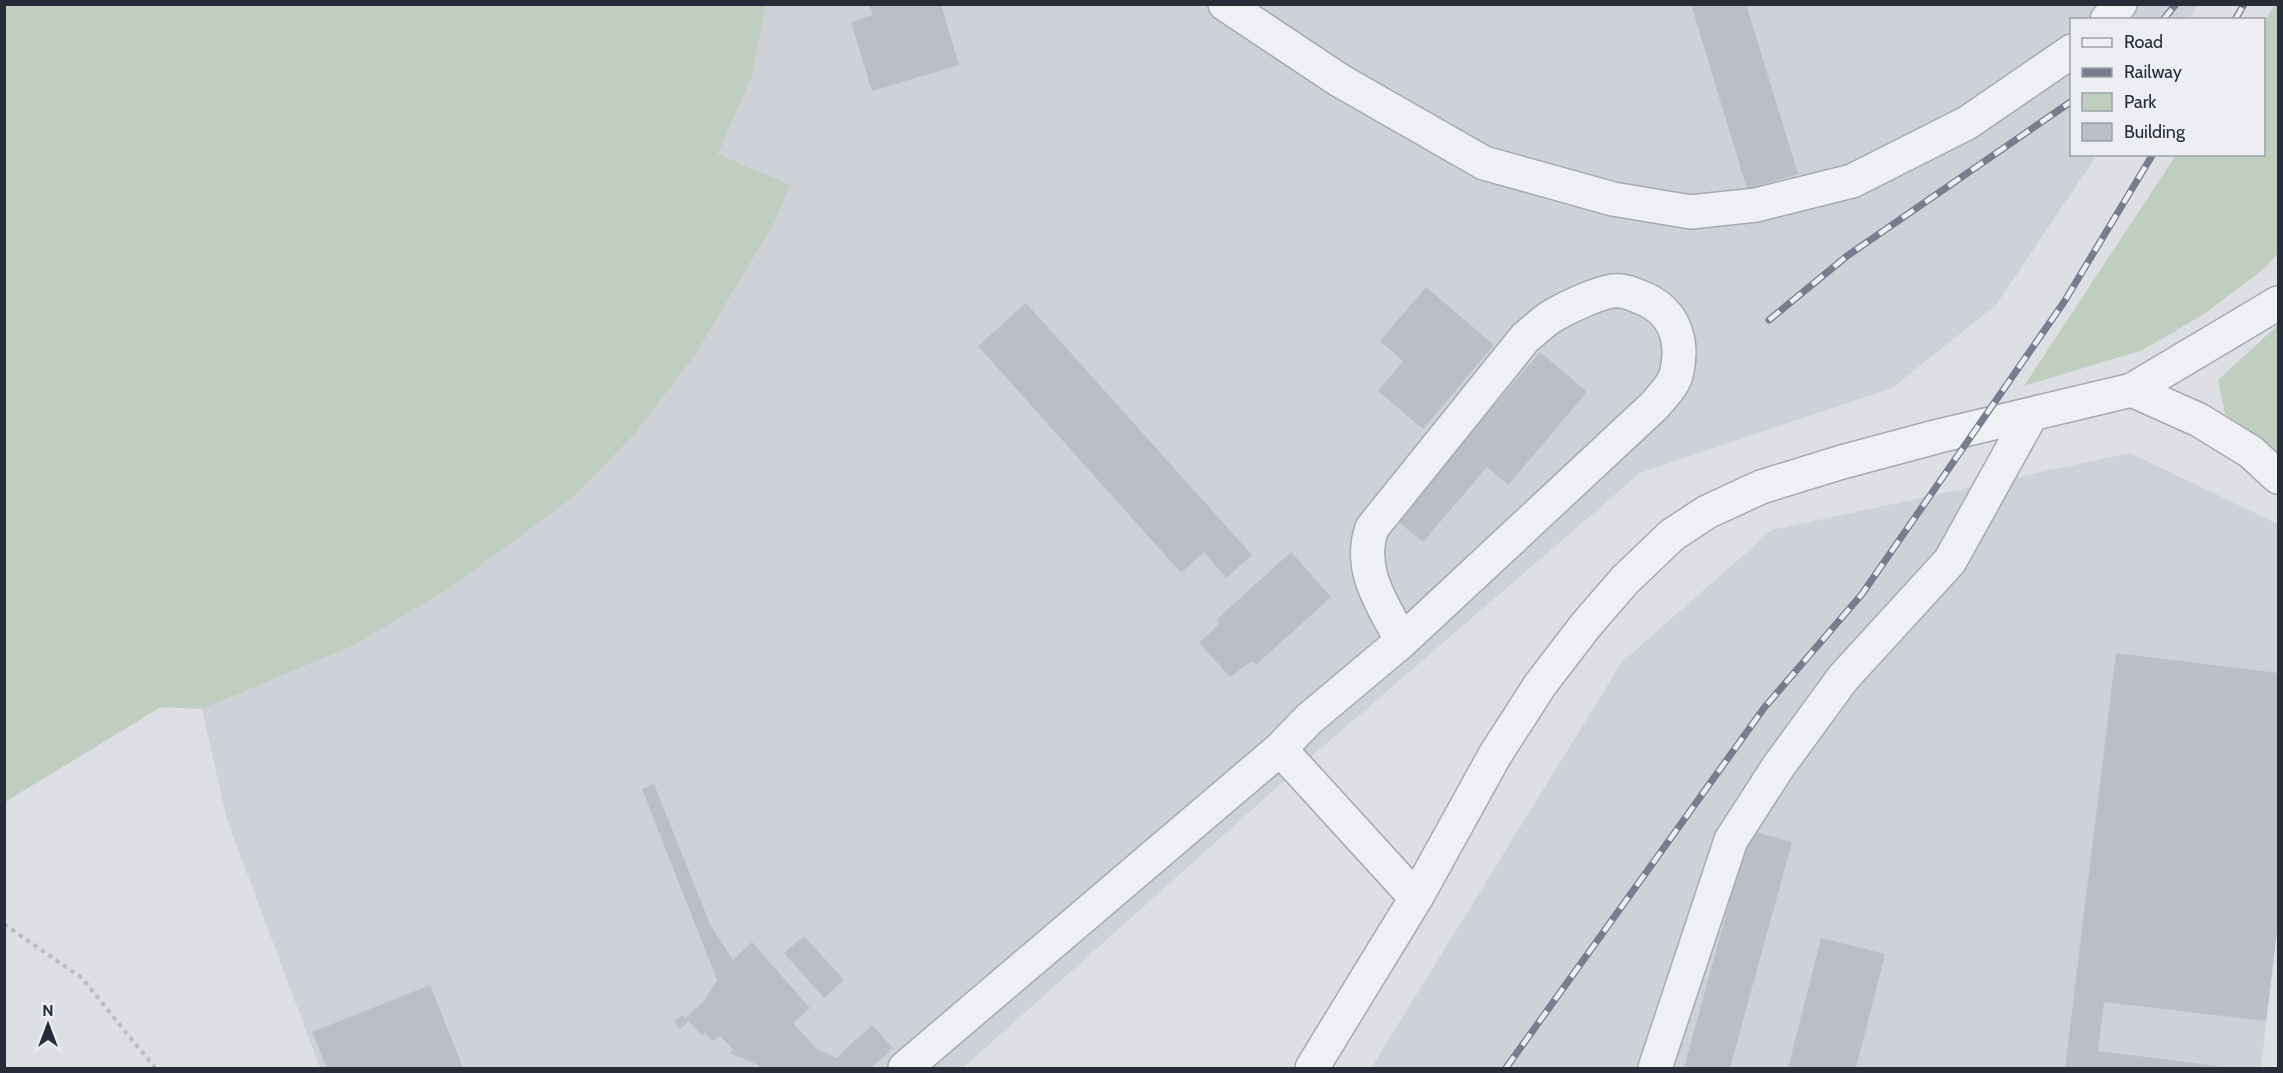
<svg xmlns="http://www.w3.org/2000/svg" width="2283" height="1073" viewBox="0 0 2283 1073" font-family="Cabin,sans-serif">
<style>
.built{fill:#cfd1d9}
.green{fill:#c0cebf}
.building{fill:#bbbdc7}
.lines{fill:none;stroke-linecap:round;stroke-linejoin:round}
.minor-casing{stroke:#a7a9b1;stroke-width:36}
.path{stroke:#bbbdc3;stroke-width:4;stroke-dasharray:4.5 4.5;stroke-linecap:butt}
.minor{stroke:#eff0f4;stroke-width:33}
.rail-casing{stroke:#787c8c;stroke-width:7}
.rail{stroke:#eceef3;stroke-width:4.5;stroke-dasharray:14;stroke-linecap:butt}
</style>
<rect width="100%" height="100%" fill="#dddfe5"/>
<path class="built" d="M766,5H2198L2188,19L2072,20V154L2097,155L1996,305L1892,388L1640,473L1313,755L963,1068H320L227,820L202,709L350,647L573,497L635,434L695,355L789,183L718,154L752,76Z
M2130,453L2278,524V922L2261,1068H1371L1622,662L1772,530Z"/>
<path class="green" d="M5,4L766,5L752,76L718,154L790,184L776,220L695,355L635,434L573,497L450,588L350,647L202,709L161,707L5,802Z
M2275,5H2278V253L2265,268L2204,314L2143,350L2024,386L2176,155L2264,154V22Z
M2278,325V452L2225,414L2218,380Z"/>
<path class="building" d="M869,4H941L959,65L872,91L851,22L873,15Z
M1691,4H1746L1798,174L1747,189Z
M1426,287L1494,345L1423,429L1378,391L1403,361L1380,341Z
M1026,303L1252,555L1226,578L1204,552L1181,573L978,346Z
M1540,352L1587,392L1508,485L1487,467L1423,542L1396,520Z
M1291,552L1331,597L1256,665L1252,661L1230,677L1199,643L1219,624L1216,620Z
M2116,653L2278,673V923L2266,1021L2104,1002L2098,1051L2233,1068H2065Z
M654,784L710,924L733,960L752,942L810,1008L793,1023L816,1048L836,1058L872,1025L893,1048L871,1068H760L758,1065L730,1053L733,1049L720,1036L713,1041L705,1033L702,1036L689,1021L680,1029L674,1022L682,1015L685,1018L704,1001L717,980L642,789Z
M1749,830L1792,842L1730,1068H1684Z
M804,936L844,980L824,998L784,953Z
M1821,938L1885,954L1856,1068H1788Z
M430,985L463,1068H327L312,1032Z"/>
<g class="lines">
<defs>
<path id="minor" d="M1225,4L1339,80L1484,163L1613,199L1691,212L1756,205L1852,181L1967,123L2072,51
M2107,20L2120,4
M2132,390L2199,420L2251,452L2278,477
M1280,749L1416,898
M905,1068L1280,749L1309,719L1402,641L1655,405C1663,395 1675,384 1677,371C1684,337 1672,309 1640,297C1631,293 1623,290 1613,291C1597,293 1568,307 1554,315C1543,321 1534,331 1525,338L1372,528C1357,570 1383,605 1402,641
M1312,1068L1416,898L1495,755L1540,685L1586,625L1625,580L1672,535L1707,512L1761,487L1842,462L1939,436L2132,390L2278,303
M1655,1068L1731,840L1778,767L1843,678L1950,561L2031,415"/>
</defs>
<use href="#minor" class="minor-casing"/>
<path class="path" d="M4,924L82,978L155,1068"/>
<use href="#minor" class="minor"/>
<defs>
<path id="rail" d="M2163,20L2176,4
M2235,20L2244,4
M1769,320L1847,256L2072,101
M1506,1068L1764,708L1862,594L2064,302L2153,154"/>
</defs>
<use href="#rail" class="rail-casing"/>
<use href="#rail" class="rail"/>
</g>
<rect width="2283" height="1073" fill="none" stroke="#282c39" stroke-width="12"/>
<rect x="2070" y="18" width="195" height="138" fill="#eceef3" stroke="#9ea0a9" stroke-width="1.5"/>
<rect x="2082" y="38" width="30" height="9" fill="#eff0f4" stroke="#9ea0a9" stroke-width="1.5"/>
<text x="2124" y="48" font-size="18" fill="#282c39">Road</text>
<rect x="2082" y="68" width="30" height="9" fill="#787c8c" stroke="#9ea0a9" stroke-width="1.5"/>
<text x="2124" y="78" font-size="18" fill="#282c39">Railway</text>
<rect x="2082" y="93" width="30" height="18" fill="#c0cebf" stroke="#9ea0a9" stroke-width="1.5"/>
<text x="2124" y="108" font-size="18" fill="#282c39">Park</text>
<rect x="2082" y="123" width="30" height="18" fill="#bbbdc7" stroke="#9ea0a9" stroke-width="1.5"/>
<text x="2124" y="138" font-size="18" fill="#282c39">Building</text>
<g transform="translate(48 1025)" stroke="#eceef3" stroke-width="4.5" paint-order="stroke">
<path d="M0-4.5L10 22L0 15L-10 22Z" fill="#282c39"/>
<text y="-9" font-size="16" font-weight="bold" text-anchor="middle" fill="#282c39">N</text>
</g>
</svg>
